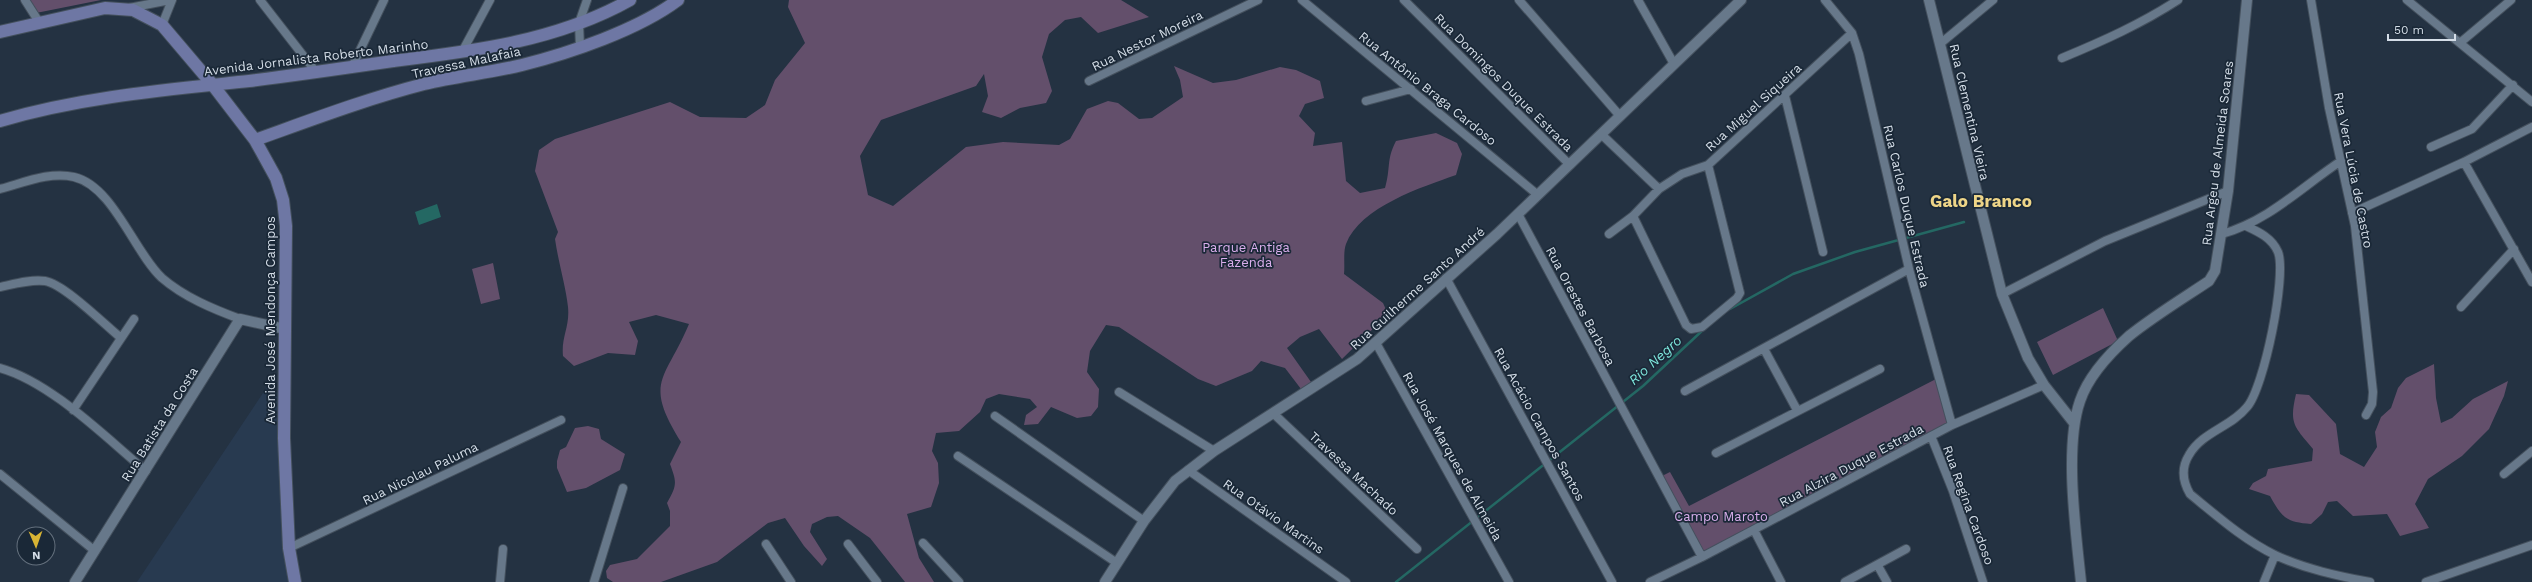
<svg xmlns="http://www.w3.org/2000/svg" width="2532" height="582" viewBox="0 0 2532 582" font-family="'Work Sans',sans-serif">
<style>
.built{fill:#283a50}
.green{fill:#634f6b}
.water{fill:#246863}
.lines{fill:none;stroke-linecap:round;stroke-linejoin:round}
.stream{stroke:#246863;stroke-width:2.5}
.minor-casing{stroke:#44505d;stroke-width:10}
.tertiary-casing{stroke:#44505d;stroke-width:12}
.secondary-casing{stroke:#44505d;stroke-width:14}
.minor{stroke:#67788a;stroke-width:8}
.tertiary{stroke:#67788a;stroke-width:10}
.secondary{stroke:#6e77a4;stroke-width:12}
.labels{text-anchor:middle;stroke-width:3.5;stroke-linejoin:round;paint-order:stroke}
.street-label{font-size:13px;fill:#d4dde7;stroke:#1a2837}
.park-label{font-size:13px;fill:#daaeec;stroke:#1a2837}
.water-label{font-size:14px;font-style:italic;fill:#7ee6dc;stroke:#1a2837}
.district-label{font-size:17px;font-weight:bold;fill:#eed588;stroke:#1a2837}
</style>
<rect width="100%" height="100%" fill="#243242"/>
<path class="built" d="M269,384L279,394L282,533L288,582H137Z"/>
<path class="green" d="M30,0H101L36,13Z
M789,0H1121L1149,17L1098,33L1081,17L1065,20L1049,34L1042,57L1052,91L1046,103L1020,108L1001,118L982,112L988,96L984,74L976,86L881,120L860,156L868,195L893,206L966,147L1003,142L1059,145L1070,139L1087,109L1108,101L1118,103L1139,119L1152,118L1183,97L1180,80L1174,66L1213,83L1236,80L1280,67L1296,70L1320,81L1324,98L1305,104L1299,116L1315,133L1313,146L1342,142L1346,181L1360,193L1385,188C1391,168 1386,160 1396,141L1436,133L1457,143L1462,154L1456,175C1422,187 1360,207 1346,244C1343,252 1345,265 1344,274L1383,303L1388,314L1342,359L1319,329L1300,337L1287,348L1311,382L1301,389L1285,368L1261,361L1252,371L1216,386L1198,379L1119,327L1106,325L1090,351L1087,372L1099,389L1098,407L1091,416L1077,418L1051,407L1038,424L1024,425L1026,415L1037,407L1030,399L999,394L986,399L980,412L959,431L936,433L932,451L938,463L939,483L931,507L907,514L919,558L934,582H905L870,538L838,516L827,517L812,524L810,532L827,559L822,566L804,546L785,518L768,523L717,562L661,582H613L607,578L606,571L610,565L637,559L670,526V511L667,503C677,485 677,483 670,464L681,442C643,381 665,381 689,324L656,315L629,322L638,341L635,355L608,353L574,366L563,356C561,337 570,327 568,307C566,287 558,261 555,239L558,232L535,171L539,150L555,139L670,102L700,117L746,118L765,105L775,80L805,43L788,7Z
M493,263L500,299L481,304L472,269Z
M2103,308L2118,341L2053,375L2037,342Z
M2434,364L2436,398L2441,423L2452,418L2473,399L2508,381L2504,396L2489,429L2462,456L2428,479L2415,504L2429,528L2400,536L2387,514L2353,516L2337,501L2328,502L2322,514L2311,524C2286,522 2282,518 2270,496L2249,489L2253,483L2266,476L2268,469L2312,461L2313,449C2294,426 2289,424 2296,394L2309,395L2336,424L2340,454L2364,467L2377,447L2375,432L2381,417L2391,408L2398,388L2406,378Z
M1936,379L1948,423L1703,553L1662,476L1670,472L1689,506Z
M588,426L599,429L601,439L625,454L620,470L586,488L567,492L557,468V461L560,450L566,447L575,428Z"/>
<path class="water" d="M437,204L441,217L419,225L415,212Z"/>
<g class="lines">
<path class="stream" d="M1730,309L1793,274L1855,252L1964,222
M1396,582L1643,386L1704,329"/>
<defs>
<path id="minor" d="M25,0L39,22
M260,0L316,72
M1302,0L1538,195
M1404,0L1570,165
M1519,0L1620,116
M1638,0L1674,64
M1825,0L1852,33L1859,54L1909,269L1952,425
M2311,0L2329,108L2355,226L2373,392L2372,404L2366,415
M2407,0L2532,102
M129,8L170,0
M162,25L172,0
M2461,42L2511,0
M1941,43L1993,0
M580,47L579,23L587,0
M462,52L490,0
M2062,58C2103,41 2141,24 2178,0
M352,67L384,0
M1089,81L1258,0
M1785,96L1823,252
M1366,101L1411,89
M1601,134L1659,189
M2431,147L2472,129L2513,85
M2464,162L2532,282
M0,189C23,183 50,171 74,177C113,186 134,252 162,278C184,297 213,309 240,319
M2352,213L2464,162L2532,127
M1518,214L1702,557
M1633,216L1686,325L1691,329L1702,327L1737,298L1740,293L1708,165
M2246,226C2259,232 2272,238 2278,252C2287,275 2264,388 2247,407C2231,427 2202,432 2189,455C2181,468 2183,482 2190,494C2217,516 2244,540 2275,555C2305,569 2338,576 2370,582
M1609,234L1633,216L1659,189L1682,174L1708,165L1852,33
M2222,234C2270,220 2300,188 2341,161
M1446,278L1612,582
M0,287C14,284 31,279 45,281C64,284 105,325 121,338
M2002,294L2105,241L2228,191
M2461,307L2514,249
M1376,343L1509,582
M1764,349L1797,410
M0,368C51,382 106,438 146,471
M1685,391L1909,269
M1119,392L1214,451
M73,410L134,319
M1274,414L1417,549
M995,416L1144,521
M1931,436L1953,491L1983,582
M1716,453L1880,369
M958,456L1117,563
M1188,470L1346,582
M0,474L95,551
M2504,474L2532,451
M1754,530L1781,582
M923,543L959,582
M766,544L791,582
M848,544L877,582
M289,548L561,420
M1878,566L1887,582
M500,582L503,549
M594,582L623,488
M1650,582L1702,557L1952,425L2044,385
M1845,582L1906,549
M2264,582L2275,555
M2426,582L2532,545"/>
<path id="tertiary" d="M1929,0L2002,294L2028,358L2044,385L2074,423
M75,582L240,319L285,329
M1105,582L1144,521L1175,481L1214,451L1357,359L1497,234L1741,0
M2081,582C2076,533 2064,447 2080,401C2088,377 2110,353 2129,336C2154,316 2182,299 2209,281L2215,271L2228,191L2247,0"/>
<path id="secondary" d="M0,32L105,8L133,10L162,25L212,84L255,140L276,178L283,200L286,226L284,438L289,548L295,582
M0,121C82,97 165,90 249,81C297,75 345,68 393,61C474,51 557,41 630,0
M255,140C311,120 366,99 424,84C456,76 490,73 522,65C570,53 638,30 678,0"/>
</defs>
<use href="#minor" class="minor-casing"/>
<use href="#tertiary" class="tertiary-casing"/>
<use href="#secondary" class="secondary-casing"/>
<use href="#minor" class="minor"/>
<use href="#tertiary" class="tertiary"/>
<use href="#secondary" class="secondary"/>
</g>
<g class="labels">
<g class="street-label">
<text transform="translate(1147 40) rotate(-26)" y="5">Rua Nestor Moreira</text>
<text transform="translate(316 57) rotate(-7)" y="5">Avenida Jornalista Roberto Marinho</text>
<text transform="translate(466 62) rotate(-12)" y="5">Travessa Malafaia</text>
<text transform="translate(1504 82) rotate(45)" y="5">Rua Domingos Duque Estrada</text>
<text transform="translate(1428 88) rotate(39)" y="5">Rua Antônio Braga Cardoso</text>
<text transform="translate(1753 107) rotate(-42)" y="5">Rua Miguel Siqueira</text>
<text transform="translate(1970 112) rotate(77)" y="5">Rua Clementina Vieira</text>
<text transform="translate(2217 153) rotate(-83)" y="5">Rua Argeu de Almeida Soares</text>
<text transform="translate(2354 170) rotate(79)" y="5">Rua Vera Lúcia de Castro</text>
<text transform="translate(1907 206) rotate(77)" y="5">Rua Carlos Duque Estrada</text>
<text transform="translate(1417 288) rotate(-42)" y="5">Rua Guilherme Santo André</text>
<text transform="translate(1581 306) rotate(62)" y="5">Rua Orestes Barbosa</text>
<text transform="translate(270 320) rotate(-90)" y="5">Avenida José Mendonça Campos</text>
<text transform="translate(159 424) rotate(-58)" y="5">Rua Batista da Costa</text>
<text transform="translate(1540 424) rotate(61)" y="5">Rua Acácio Campos Santos</text>
<text transform="translate(1453 456) rotate(61)" y="5">Rua José Marques de Almeida</text>
<text transform="translate(1851 465) rotate(-28)" y="5">Rua Alzira Duque Estrada</text>
<text transform="translate(420 473) rotate(-26)" y="5">Rua Nicolau Paluma</text>
<text transform="translate(1354 473) rotate(43)" y="5">Travessa Machado</text>
<text transform="translate(1969 505) rotate(70)" y="5">Rua Regina Cardoso</text>
<text transform="translate(1274 516) rotate(35)" y="5">Rua Otávio Martins</text>
</g>
<g class="park-label">
<text x="1246" y="252">Parque Antiga<tspan x="1246" dy="15">Fazenda</tspan></text>
<text x="1721" y="521">Campo Maroto</text>
</g>
<g class="water-label">
<text transform="translate(1655 360) rotate(-42)" y="5">Rio Negro</text>
</g>
<g class="district-label">
<text x="1981" y="207">Galo Branco</text>
</g>
</g>
<g transform="translate(36 546) rotate(178)"><circle r="19" fill="#1a2837" stroke="#64707d"/>
<path d="M0-3L7 15L0 10L-7 15Z" fill="#d8b434"/>
<text y="-6" font-size="11" font-weight="bold" text-anchor="middle" fill="#d4dde7">N</text>
</g>
<path d="M2388 34v6h67v-6" fill="none" stroke="#d4dde7" stroke-width="2"/>
<text x="2394" y="34" font-size="12" fill="#d4dde7" stroke="#1a2837" stroke-width="3" paint-order="stroke">50 m</text>
</svg>
